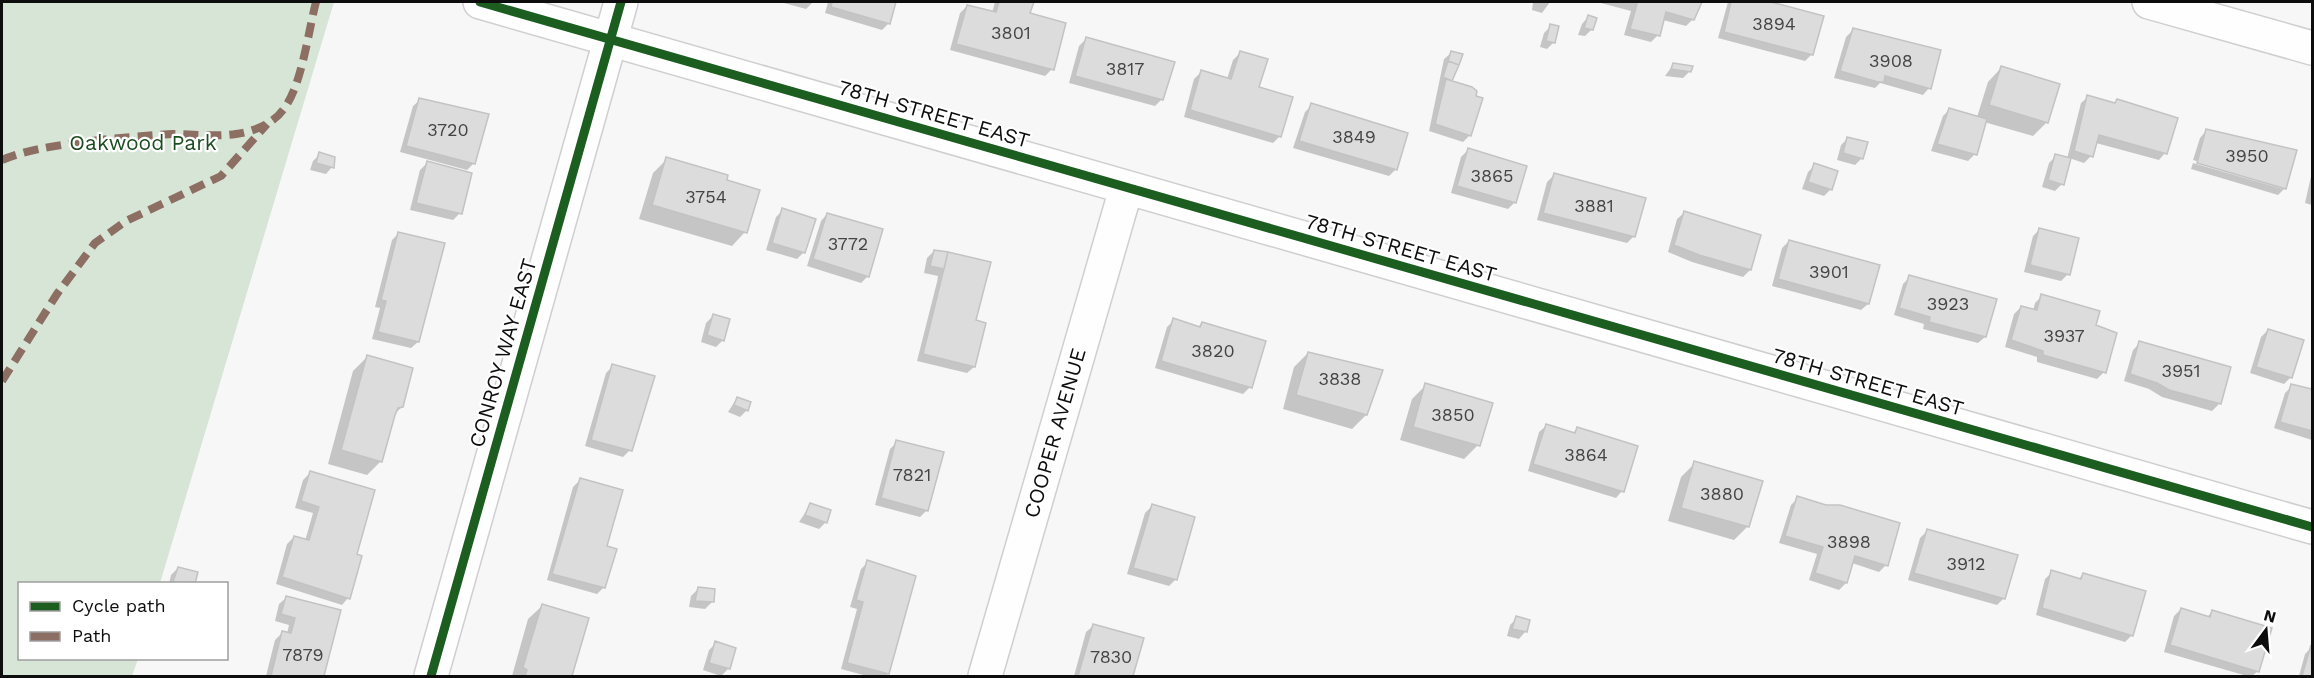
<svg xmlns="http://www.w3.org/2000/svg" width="2314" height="678" viewBox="0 0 2314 678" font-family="'Work Sans',sans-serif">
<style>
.green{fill:#d7e5d7}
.shadow{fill:#0003}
.building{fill:#dcdcdc;stroke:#c3c3c3;stroke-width:1.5}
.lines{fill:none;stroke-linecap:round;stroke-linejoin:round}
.minor-casing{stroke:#cfcfcf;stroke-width:36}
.minor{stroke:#fefefe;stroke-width:33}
.quiet{stroke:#8d6e63;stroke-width:8;stroke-dasharray:15 8;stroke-linecap:butt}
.cycleway-casing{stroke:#fff;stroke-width:13}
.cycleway{stroke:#1b5e20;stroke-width:9}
.labels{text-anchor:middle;stroke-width:4.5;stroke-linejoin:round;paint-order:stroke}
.number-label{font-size:18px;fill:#434443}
.street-label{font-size:21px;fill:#0c0d0c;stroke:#fff}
.park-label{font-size:21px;fill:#1c4d20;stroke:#fff}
</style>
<rect width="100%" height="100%" fill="#f6f7f6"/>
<path class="green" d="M2,2H334L160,583L20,584V658L138,659L132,676H2Z"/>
<path class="shadow" d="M780,2H813L806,9Z
M828,2H894L889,23L882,30L825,13Z
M995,2L1032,3L1028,14L1052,69L1045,76L950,50L960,13L967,6L992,13Z
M1533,2H1550L1542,13L1532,10Z
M1597,2H1699L1693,19L1686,26L1663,20L1658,35L1651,42L1624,35L1631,11Z
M1728,2H1756L1822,17L1812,54L1805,61L1718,38Z
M1588,17L1592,29L1585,36L1578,35L1582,24Z
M1551,26L1554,42L1547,49L1540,47L1544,33Z
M1853,30L1929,88L1923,95L1880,83L1875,88L1834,78L1846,37Z
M1086,39L1162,99L1155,106L1069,83L1079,46Z
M1240,53L1280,136L1273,143L1184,117L1194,79L1201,72L1227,79L1233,60Z
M1451,53L1461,55L1450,82L1470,135L1463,142L1429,131L1444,59Z
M1673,65L1690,71L1683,78L1665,76Z
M2001,68L2047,122L2033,136L1984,122L1975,154L1968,161L1931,151L1943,116L1949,110L1977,117L1988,82Z
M2088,97L2165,153L2159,160L2096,143L2091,156L2084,163L2069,158L2062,184L2055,191L2042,187L2049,163L2056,156L2067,159L2081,103Z
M420,100L474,163L467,170L400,152L413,106Z
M1312,105L1396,169L1389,176L1293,148L1305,112Z
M2206,131L2295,151L2285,188L2278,195L2191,169L2193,163L2283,189V186L2193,160L2200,138Z
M1848,138L1862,158L1855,165L1837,160L1841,145Z
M1468,150L1515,202L1508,209L1451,193L1461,157Z
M320,154L332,167L326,174L310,170L313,161Z
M667,159L725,181L745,232L732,246L639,219L653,173Z
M427,163L460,213L453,220L410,210L420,170Z
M1815,165L1831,189L1824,196L1802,189L1808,172Z
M2312,172V205L2305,203Z
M1554,175L1634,236L1627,243L1537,220L1547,182Z
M783,210L804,252L797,259L766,250L776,217Z
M1684,213L1760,236L1750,270L1743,277L1692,262L1668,252L1677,219Z
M827,214L868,276L861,283L807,266L821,221Z
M2039,230L2068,274L2061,281L2024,272L2033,236Z
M399,233L418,342L411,348L372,339L380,308L375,307L392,240Z
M1789,241L1868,304L1861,310L1772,286L1782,248Z
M934,251L974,321V367L967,373L917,361L937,282L938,276L924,273L927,258Z
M1910,277L1985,337L1978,343L1923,329L1924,324L1894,315L1903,284Z
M2042,296L2094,326L2104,372L2097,379L2037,362V357L2005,347L2014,314L2021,307L2033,311L2035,303Z
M713,316L723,340L716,347L701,342L706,323Z
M1174,320L1198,327L1202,323L1250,387L1243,394L1155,368L1167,327Z
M2268,330L2291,377L2284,384L2250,373L2261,337Z
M2140,343L2229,368L2219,404L2212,411L2162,397L2149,389L2124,381L2133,350Z
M1308,353L1366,415L1352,429L1283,409L1294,367Z
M367,357L402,407L393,415L381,461L367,475L328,464L353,371Z
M613,366L630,450L623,457L585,446L606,373Z
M1426,385L1478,445L1464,459L1400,440L1412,399Z
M2292,386L2312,392V440L2274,428L2285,393Z
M737,398L747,410L740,417L728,412Z
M1546,426L1572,434L1577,429L1622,491L1616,498L1528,471L1539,432Z
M897,442L927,510L920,517L875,505L890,449Z
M1695,463L1748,526L1734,540L1668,521L1681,477Z
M310,473L356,556L348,598L342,605L276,584L287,544L294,537L305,541L313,513L295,508L303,480Z
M580,480L606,547L604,587L597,594L547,580L573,487Z
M1798,498L1886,565L1879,572L1852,563L1846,583L1839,590L1809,580L1817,554L1779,543L1791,505Z
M811,504L826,522L819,529L799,522Z
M1152,506L1176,579L1169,586L1127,574L1145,513Z
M1927,531L2004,598L1997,605L1908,580L1920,538Z
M868,562L888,674L885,676H867L841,669L857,609L850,607L861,569Z
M178,568L193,584H169L171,575Z
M2052,572L2078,580L2083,574L2132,635L2125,642L2036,615L2045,579Z
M698,589L712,602L705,609L689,607L691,596Z
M286,598L339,611L323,676H266L275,640L282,633L287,634L289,625L275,621L279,604Z
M542,606L587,619L570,676H512L528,619Z
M2181,609L2207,617L2212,612L2258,671L2252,676H2247L2164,652L2174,616Z
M1517,618L1528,621L1525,632L1519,639L1507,636L1510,625Z
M1093,626L1142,639L1131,676H1074L1086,632Z
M716,643L734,649L728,669L721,676L703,670L709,650Z
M2312,647V676H2299L2305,654Z"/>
<path class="building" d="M832,2H896L890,24L831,7Z
M999,2H1034L1030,13L1066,23L1054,70L956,44L967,5L996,12Z
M1627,2H1702L1694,20L1666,12L1660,36L1630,29L1637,4Z
M1731,2H1771L1824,16L1813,55L1724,32Z
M1588,15L1597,18L1593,30L1584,28Z
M1550,24L1559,26L1555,43L1546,41Z
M1853,28L1941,50L1931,89L1885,76L1884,82H1878L1840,71Z
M1086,37L1175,62L1163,100L1075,76Z
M1240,51L1268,59L1259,87L1293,97L1281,137L1190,110L1201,70L1231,79Z
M1451,51L1463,54L1459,65L1448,61Z
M1448,61L1459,65L1452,81L1443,77Z
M1673,63L1693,66L1691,72L1671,69Z
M2001,66L2060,84L2048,123L1989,105Z
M1446,79L1472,87L1477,91L1476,96L1483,98L1471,136L1435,124Z
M2087,95L2115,103L2117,99L2178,118L2167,154L2099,135L2093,157L2074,151Z
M419,98L489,114L475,164L406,146Z
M1311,103L1408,133L1397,170L1299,141Z
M1949,108L1987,119L1977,155L1937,144Z
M2206,129L2297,150L2286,189L2197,163Z
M1847,137L1868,142L1863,159L1843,153Z
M1468,148L1527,166L1516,203L1457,186Z
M319,152L335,157L334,168L316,163Z
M2055,154L2071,158L2064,185L2048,180Z
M666,157L728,175L727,180L760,190L747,233L652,205Z
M427,161L472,173L462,214L416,203Z
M1814,163L1838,171L1832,190L1808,182Z
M1554,173L1646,198L1635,237L1543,213Z
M782,208L816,219L805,253L772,243Z
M1684,211L1761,235L1751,270L1699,255L1674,245Z
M827,213L883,229L869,277L813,259Z
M2039,228L2079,238L2070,275L2030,265Z
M398,232L445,243L419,342L378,332L386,301L381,300Z
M1789,240L1880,265L1869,304L1778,279Z
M934,250L948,252L944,269L930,266Z
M948,252L991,262L976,320L986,323L975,367L923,354Z
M1909,275L1997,299L1986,337L1929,322L1930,317L1899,308Z
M2041,294L2100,311L2096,325L2117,333L2106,373L2043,355V351L2011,340L2021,306L2037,310Z
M713,314L730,319L724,341L707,335Z
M1173,318L1200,327L1202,322L1266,341L1252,388L1161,361Z
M2268,329L2304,340L2292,378L2256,367Z
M2139,341L2231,367L2221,404L2169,390L2157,383L2130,374Z
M1308,352L1383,370L1367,415L1296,395Z
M367,355L413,368L403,407L398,408L395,415L382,462L341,450Z
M612,364L655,376L632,451L591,440Z
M1425,383L1493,403L1480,446L1413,427Z
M2291,384L2312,389V431L2280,422Z
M737,397L751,402L748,411L734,405Z
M1546,424L1575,433L1577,427L1638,446L1624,492L1533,464Z
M896,440L944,452L928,511L881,498Z
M1694,461L1763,481L1749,527L1681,508Z
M310,471L375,490L357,554L362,556L350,599L282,577L294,536L309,540L319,507L301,501Z
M580,478L623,490L607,546L617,549L605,588L552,574Z
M1797,496L1826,505H1840L1900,523L1888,566L1855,556L1847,583L1815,573L1823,547L1785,536Z
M810,503L831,510L827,523L805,515Z
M1152,504L1195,517L1177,580L1133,568Z
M1927,529L2018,555L2005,599L1914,573Z
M867,560L916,576L889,674L847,663L863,602L856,600Z
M178,567L198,572L195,584L173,582Z
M2051,570L2081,579L2083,573L2146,591L2133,636L2042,608Z
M698,587L715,589L714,602L695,601Z
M286,596L341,610L324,676H271L282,631L291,633L295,618L281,614Z
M542,604L589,618L572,676H525L527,670L523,667Z
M2181,608L2210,617L2212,610L2272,628L2259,672L2170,645Z
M1516,616L1530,620L1527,632L1512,629Z
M1093,624L1144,638L1133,676H1078Z
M715,641L736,648L730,669L709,663Z
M2311,645L2312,676H2302Z"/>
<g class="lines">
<defs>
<path id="minor" d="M480,2L2312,527
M2149,2L2312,48
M431,676L621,2
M985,676L1126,189"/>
</defs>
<use href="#minor" class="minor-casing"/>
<use href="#minor" class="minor"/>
<path class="quiet" d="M2,160C40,143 128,137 172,134C193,134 215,137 236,134C252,132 273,124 283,110C302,86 308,32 316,2
M2,381L57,294L95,243L126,221L221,176L267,124"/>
<defs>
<path id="cycleway" d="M480,2L2312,527
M431,676L621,2"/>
</defs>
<use href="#cycleway" class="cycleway-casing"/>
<use href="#cycleway" class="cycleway"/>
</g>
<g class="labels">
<g class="number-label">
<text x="1774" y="30">3894</text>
<text x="1011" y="39">3801</text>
<text x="1891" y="67">3908</text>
<text x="1125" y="75">3817</text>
<text x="448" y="136">3720</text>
<text x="1354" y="143">3849</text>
<text x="2247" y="162">3950</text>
<text x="1492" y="182">3865</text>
<text x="706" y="203">3754</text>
<text x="1594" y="212">3881</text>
<text x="848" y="250">3772</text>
<text x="1829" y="278">3901</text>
<text x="1948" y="310">3923</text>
<text x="2064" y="342">3937</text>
<text x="1213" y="357">3820</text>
<text x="2181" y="377">3951</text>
<text x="1340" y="385">3838</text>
<text x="1453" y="421">3850</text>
<text x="1586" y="461">3864</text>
<text x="912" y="481">7821</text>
<text x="1722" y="500">3880</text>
<text x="1849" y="548">3898</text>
<text x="1966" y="570">3912</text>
<text x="303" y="661">7879</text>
<text x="1111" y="663">7830</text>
</g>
<g class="street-label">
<text transform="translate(934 114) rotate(16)" y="7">78TH STREET EAST</text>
<text transform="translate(1401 248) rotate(16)" y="7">78TH STREET EAST</text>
<text transform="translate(503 353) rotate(-74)" y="7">CONROY WAY EAST</text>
<text transform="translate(1868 382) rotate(16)" y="7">78TH STREET EAST</text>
<text transform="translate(1055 433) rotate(-74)" y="7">COOPER AVENUE</text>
</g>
<g class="park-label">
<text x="143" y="150">Oakwood Park</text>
</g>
</g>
<rect width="2314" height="678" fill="none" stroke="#0c0d0c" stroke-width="6"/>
<rect x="18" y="582" width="210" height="78" fill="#ffffff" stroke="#9e9e9e" stroke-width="1.5"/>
<rect x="30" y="602" width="30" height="9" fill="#1b5e20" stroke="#9e9e9e" stroke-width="1.5"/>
<text x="72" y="612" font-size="18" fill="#0c0d0c">Cycle path</text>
<rect x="30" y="632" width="30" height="9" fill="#8d6e63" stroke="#9e9e9e" stroke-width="1.5"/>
<text x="72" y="642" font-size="18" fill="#0c0d0c">Path</text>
<g transform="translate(2266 630) rotate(16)" stroke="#ffffff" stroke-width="4.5" paint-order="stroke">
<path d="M0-4.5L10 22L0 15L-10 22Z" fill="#0c0d0c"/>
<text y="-9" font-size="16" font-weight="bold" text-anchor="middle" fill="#0c0d0c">N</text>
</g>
</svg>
